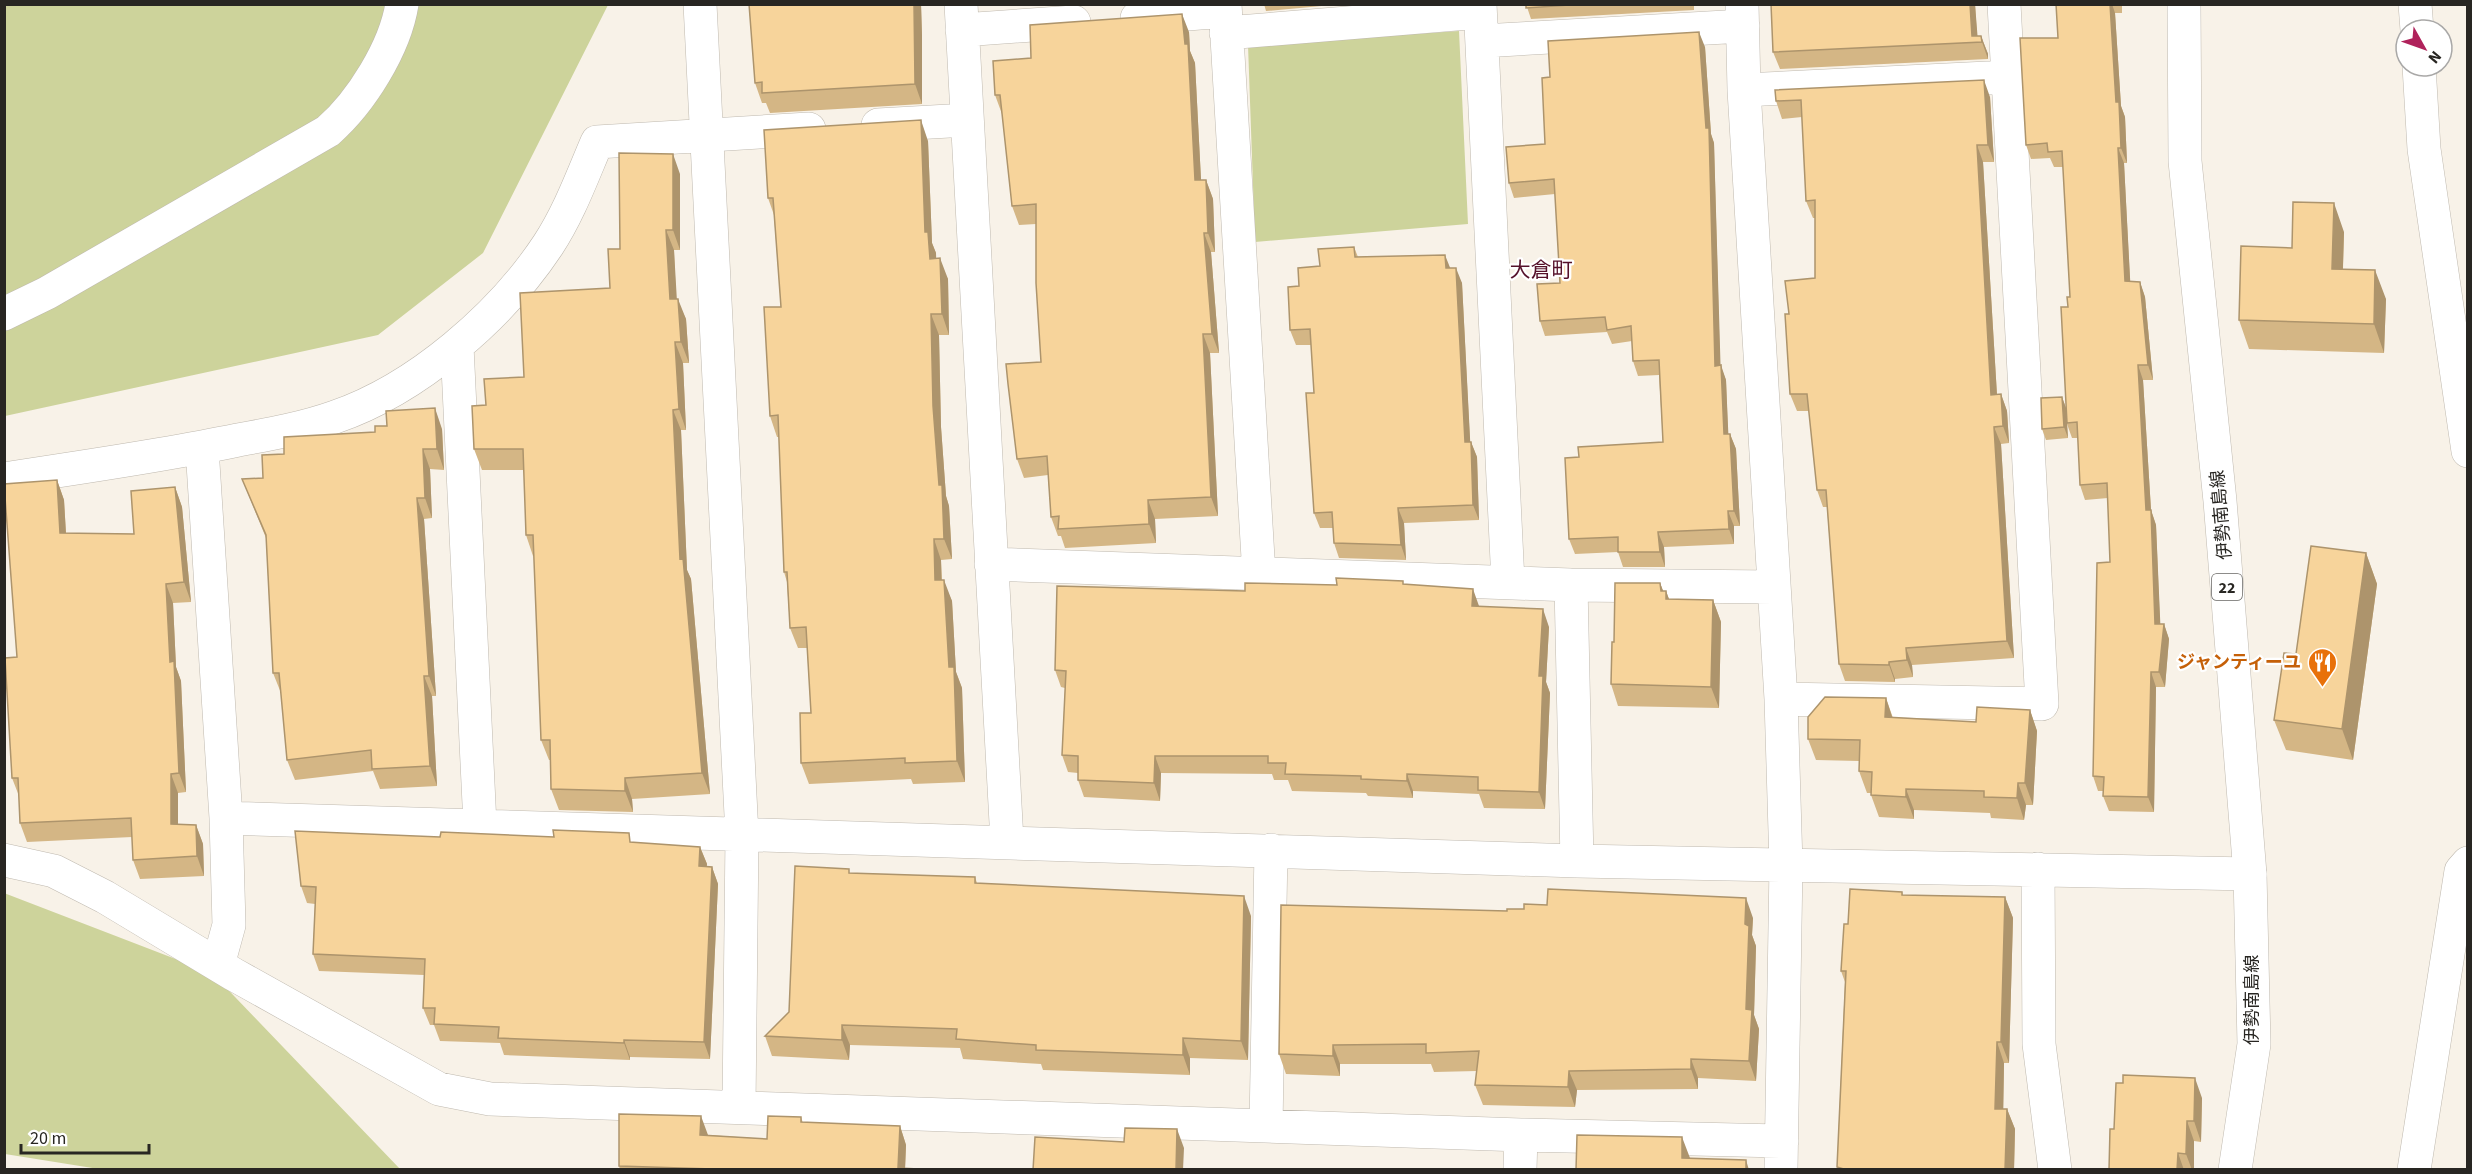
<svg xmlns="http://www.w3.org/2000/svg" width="2472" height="1174" viewBox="0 0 2472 1174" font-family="'Source Sans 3','Noto Sans JP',sans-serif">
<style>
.green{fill:#cdd39b}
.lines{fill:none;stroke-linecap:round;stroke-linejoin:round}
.minor-casing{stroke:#bfb9af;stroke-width:34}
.major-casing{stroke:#bfb9af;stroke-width:34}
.minor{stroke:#fff;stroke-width:33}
.major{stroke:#fff;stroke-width:33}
.wall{fill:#d4b685}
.shaded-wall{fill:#ad946c}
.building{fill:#f7d49b;stroke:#ad946c;stroke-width:1.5}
.labels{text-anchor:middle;stroke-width:4.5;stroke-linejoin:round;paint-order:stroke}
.shield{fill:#fff;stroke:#686764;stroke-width:1.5}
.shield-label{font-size:16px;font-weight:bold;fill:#282622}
.street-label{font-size:18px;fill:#282622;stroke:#fff}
.food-label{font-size:18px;font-weight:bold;fill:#c56008;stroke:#fff;text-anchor:end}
.quarter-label{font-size:21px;fill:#55112a;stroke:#fff}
</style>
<rect width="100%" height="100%" fill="#f8f2e8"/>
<path class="green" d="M4,5H608L483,253L378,335L5,416Z
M1459,31L1468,224L1255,242L1248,45Z
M4,893L212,973L400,1169L105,1170L5,1154Z"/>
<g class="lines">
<defs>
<path id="minor" d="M700,4L742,835L739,1107
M961,4L1007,841
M1225,4L1259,575
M1480,4L1508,582
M1742,4L1744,90L1781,699L1786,865L1781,1170
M2415,4L2417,30
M1137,18L1225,11
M962,30L1074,22
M1226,33L1480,12
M1482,41L1743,26
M2419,66L2424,149L2468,451
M1744,90L2008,77
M878,125L967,120
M4,314L47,293L328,131C361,102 395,48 402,4
M457,346L480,825
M202,448L226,818L1577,861L2250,874
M4,479C82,467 161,456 238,440C271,434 304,428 335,417C417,389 501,316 548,245C569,213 582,177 597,142L809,129
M991,564L1571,585L1773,587
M1571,585L1577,861
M1781,699L2042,704L2004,4
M4,860L54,871L105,897L233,974L439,1089L490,1099L1521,1135L1782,1141
M2038,869L2039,1044L2055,1170
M218,965L229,925L226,818
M1266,1126L1271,850
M1520,1170L1521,1135
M2414,1170L2461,871L2468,863"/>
<path id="major" d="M2184,4L2185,161L2220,501L2250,874L2254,1044L2235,1170"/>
</defs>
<use href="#minor" class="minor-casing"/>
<use href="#major" class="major-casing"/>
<use href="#minor" class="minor"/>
<use href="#major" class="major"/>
</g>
<path class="wall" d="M749,4H921L922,36V104L770,113L766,103H762L755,83Z
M1264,4H1343L1266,11Z
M1526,4H1694V10L1531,19Z
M1771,4H1975L1977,36H1981L1988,54V59L1780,69L1773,52Z
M2056,4H2122V13H2115L2121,106L2125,117L2127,163H2124L2130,281L2140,282L2145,297L2153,380H2143L2151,510L2156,525L2160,624H2164L2169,639L2165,687H2156L2154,812L2109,811L2103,796V791H2098L2093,776L2110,562L2108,498L2085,500L2080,485L2078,438H2072L2067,424L2068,438L2046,440L2042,429L2062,397L2066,408L2068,307L2070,297L2063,167H2054L2050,158L2031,159L2026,145L2058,38Z
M1189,32L1190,51L1195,63L1201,180H1206L1213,199L1215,252H1211L1219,353H1210L1218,516L1155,519L1156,543L1065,548L1061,536H1058L1051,517L1048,475L1024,478L1017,459L1041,362L1036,224L1019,225L1012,206L1002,114L995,95L1031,58Z
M1705,47L1711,134L1714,143L1720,365L1726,380L1728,434H1730L1736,449L1740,526H1734V544L1664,547L1665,567H1623L1618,552L1575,554L1569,539L1579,457L1663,442L1659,375L1638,376L1633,361L1632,341L1612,344L1607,332L1545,336L1540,321L1560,283L1555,194L1514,198L1509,183L1545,144L1550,77Z
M1775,90L1990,97L1994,162H1983L1997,395L2001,394L2007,411L2009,443L2001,444L2014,658L1912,665L1913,677L1895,679V682L1845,681L1839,664L1827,507H1823L1817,490L1809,411H1797L1790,394L1789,314L1815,278V218H1813L1806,201L1802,117L1782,119L1776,101Z
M928,141L932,243L936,253V259L948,279L949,335H939L941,427L946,496L949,506L952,559L941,560L942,580L952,601L956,672L962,688L965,782L913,784L911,779L809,784L801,763L811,713L807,648H798L790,628L787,582L784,572L779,437H777L770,416L781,307L774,215L768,198Z
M680,174V250H674L676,299L686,319L689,363H683L686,430H681L687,570L691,579L710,794L632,799L633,812L559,810L551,789V760H549L541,740L534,556H533L526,535L524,470H482L474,449L486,405L524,377L610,288Z
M2344,232L2343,269L2386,299L2384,353L2249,349L2239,320L2292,248Z
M1354,247L1358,257L1450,268L1462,283L1470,442H1471L1477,457L1479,520L1404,523L1406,560L1339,558L1334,543L1333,528H1320L1314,513V393L1311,345H1296L1290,330L1299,286L1320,266Z
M442,429L444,470L430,469L432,518L424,519L436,696H432L437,786L380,789L373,771L295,780L287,760L281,693L273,673L266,538L242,479L263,478L284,454Z
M57,480L64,500L66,533L134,534L175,487L182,507L191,602L173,603L176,667L181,681L186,792L178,793V824L196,825L203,844L204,876L140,879L133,860L132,837L27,842L20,823L19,796L12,778L17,657Z
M2366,553L2377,584L2353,760L2286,750L2274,720Z
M1660,583L1663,591H1666L1669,599L1713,600L1721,622L1719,708L1618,706L1611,684L1614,642Z
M1404,584L1549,627L1546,682L1550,693L1545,809L1484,808L1479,794L1413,791V798L1368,796L1366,793L1292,791L1288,780H1274L1272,774L1161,773L1160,801L1084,797L1078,780V773L1068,772L1062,755L1065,688L1061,687L1055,670L1245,591L1337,585Z
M1886,698L1893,718L1976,722L2030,710L2037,731L2033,805H2026L2024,820L1991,818L1990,813L1914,810V819L1879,817L1871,795V793H1867L1859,771V761L1816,760L1808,739Z
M440,837L633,843L700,847L707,864L706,867H712L718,884L710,1059L630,1057V1060L504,1055L500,1043L440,1041L434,1025H430L423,1008L424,975L319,971L313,954L315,904L307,903L301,886Z
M851,873L975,877L977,883L1251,916L1248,1060L1190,1058V1075L1043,1070L1041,1064L963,1059L960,1048L850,1045L849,1060L772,1056L765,1036L789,1012Z
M1902,892L1903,895L2005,897L2013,918L2009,1063H2004L2003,1109H2007L2015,1129L2014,1170H1838L1837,1167L1845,982L1841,971L1848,924Z
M1753,918L1752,935L1756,946L1754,1015L1759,1029L1756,1081L1698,1078V1089L1577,1090L1575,1107L1483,1105L1475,1085L1477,1071L1434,1072L1431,1064H1340V1076L1286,1074L1279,1054Z
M2202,1098L2201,1142L2194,1141V1170H2109L2114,1129Z
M801,1117L803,1123L900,1126L906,1145L905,1168L940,1170H620L619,1166L708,1135L767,1139Z"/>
<path class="shaded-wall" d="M914,4H921L922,36V104L915,84Z
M1970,4H1975L1978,42L1972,36Z
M2110,4H2112L2115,13L2121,106L2125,117L2127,163L2121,148L2116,102Z
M1182,14L1189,32L1190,51L1195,63L1202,199L1195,180Z
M1699,32L1705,47L1711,134L1714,143L1721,381L1715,366L1706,128Z
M1981,36L1988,54V59L1982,42Z
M1984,80L1990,97L1994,162L1988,145Z
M921,120L928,141L932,243L936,253L937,280L930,259L925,232Z
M1977,145L1983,162L1998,412L1991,395Z
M2118,148L2124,163L2131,296L2125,281Z
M673,154L680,174V250L673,230Z
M1206,180L1213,199L1215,252L1208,233Z
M2334,203L2344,232L2342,297L2332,269Z
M666,230L674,250L678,319L670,299Z
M1204,233L1211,252L1219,353L1212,334Z
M1445,255L1451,270L1446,268Z
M940,258L948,279L949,335L942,314Z
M1456,268L1462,283L1471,457L1465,442Z
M2375,270L2386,299L2384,353L2374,324Z
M2140,282L2145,297L2153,380L2148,365Z
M678,299L686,319L689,363L681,342Z
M931,314L939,335L941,427L946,496L949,506L952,559L944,539L939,485L933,406Z
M1203,334L1210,353L1218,516L1211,497Z
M675,342L683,363L686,430L679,409Z
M1721,365L1726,380L1729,449L1724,434Z
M2138,365L2143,380L2151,510L2156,525L2161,639L2155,624L2146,510Z
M2001,394L2007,411L2009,443L2003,426Z
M2062,397L2066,408L2068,438L2064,427Z
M435,408L442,429L444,470L437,449Z
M673,410L681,430L687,570L691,579L710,794L702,773L680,559Z
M1994,427L2001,444L2014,658L2007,641Z
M1730,434L1736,449L1740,526L1734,511Z
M1471,442L1477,457L1479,520L1473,505Z
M423,449L430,469L432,518L425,498Z
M57,480L64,500L67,552L60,533Z
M175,487L182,507L191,602L184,582Z
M417,498L424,519L436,696L429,676Z
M1148,500L1155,519L1156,543L1149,524Z
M1398,508L1404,523L1406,560L1401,545Z
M1728,511L1734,526V544L1729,529Z
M1658,532L1664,547L1665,567L1660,552Z
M934,539L941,560L942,601L935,580Z
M2366,553L2377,584L2353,760L2342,729Z
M944,580L952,601L956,672L962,688L965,782L957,761L949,667Z
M1660,583L1666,598V591L1674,613L1661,591Z
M166,584L173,603L176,667L181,681L186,792L179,773L170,662Z
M1473,589L1479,606H1472Z
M1713,600L1721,622L1719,708L1711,687Z
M1543,609L1549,627L1546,682L1550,693L1545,809L1539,792V676Z
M2164,624L2169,639L2165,687L2159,672Z
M1906,648L1912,665L1913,677L1907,660Z
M1889,662L1895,679V682L1889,665Z
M2151,672L2156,687L2154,812L2148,797Z
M424,676L432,696L437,786L430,766Z
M1886,698L1893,720L1885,717Z
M2030,710L2037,731L2033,805L2025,783Z
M1155,756L1161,773L1160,801L1154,783Z
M171,774L178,793V843L171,824Z
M1407,774L1413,791V798L1407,781Z
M625,778L632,799L633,812L625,791Z
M2018,783L2026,805L2024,820L2017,798Z
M1906,789L1914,810V819L1906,797Z
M196,825L203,844L204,876L197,856Z
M700,847L707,864L705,883L699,866Z
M712,867L718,884L710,1059L704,1042Z
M1244,896L1251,916L1248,1060L1241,1041Z
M2005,897L2013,918L2009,1063L2001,1042Z
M1746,898L1753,918L1752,935L1756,946L1754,1015L1759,1029L1756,1081L1749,1061L1746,1009L1745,924Z
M842,1025L850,1045L849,1060L842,1040Z
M1183,1038L1190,1058V1075L1183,1055Z
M624,1040L630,1057V1060L624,1043Z
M1997,1042L2004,1063L2003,1129L1995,1109Z
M1333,1045L1340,1064V1076L1333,1056Z
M1691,1059L1698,1078V1089L1691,1069Z
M1569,1071L1577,1090L1575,1107L1568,1087Z
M2195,1078L2202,1098L2201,1142L2194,1121Z
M2007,1109L2015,1129L2014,1170H2005Z
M701,1116L708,1135H700Z
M2187,1121L2194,1141V1170H2192L2186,1154Z
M900,1126L906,1145L905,1170L898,1168Z
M1177,1129L1184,1148L1183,1170H1176Z
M1682,1137L1690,1158V1170L1682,1158Z
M2178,1153L2184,1170H2177Z
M1746,1160L1749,1170H1746Z"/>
<path class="building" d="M749,4H914L915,84L762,93V82L755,83Z
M1526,4H1584L1526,8Z
M1771,4H1970L1972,36H1981L1982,42L1773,52Z
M2056,4H2110L2116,102H2119L2121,148H2118L2125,281L2140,282L2148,365H2138L2146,510H2151L2155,624H2164L2159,672H2151L2148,797L2103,796L2104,777L2093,776L2097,563L2110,562L2107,483L2080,485L2077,422L2067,423L2061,307H2068L2067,297H2070L2062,151L2048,152L2047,143L2026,145L2020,38H2058Z
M1182,14L1185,44H1188L1195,180H1206L1208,233H1204L1212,334H1203L1211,497L1148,500L1149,524L1058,529L1059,516L1051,517L1047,456L1017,459L1008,384L1006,364L1041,362L1036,283V204L1012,206L1000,95H995L993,61L1031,58L1030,25Z
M1699,32L1706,128H1709L1715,366L1721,365L1724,434H1730L1734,511H1728L1729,529L1658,532L1660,552H1618V537L1569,539L1565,458L1579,457L1578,447L1663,442L1659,360L1633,361L1631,326L1607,330L1605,317L1540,321L1537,284L1560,283L1554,179L1509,183L1506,147L1545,144L1542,78L1550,77L1548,41Z
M1984,80L1988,145H1977L1991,395L2001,394L2003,426L1994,427L2007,641L1906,648L1907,660L1889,662V665L1839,664L1826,490H1817L1807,394H1790L1785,314H1789L1785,281L1815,278V200L1806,201L1801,100L1776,101L1775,90Z
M921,120L925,232H928L930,259L940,258L942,314H931L933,406L939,485H942L944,539H934L935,580H944L949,667H954L957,761L905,763V758L801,763L800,713H811L806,627L790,628L787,572H784L778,415L770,416L764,307H781L773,198H768L764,130Z
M619,153L673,154V230H666L670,299H678L681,342H675L679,409L673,410L680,559L683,558L702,773L625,778V791L551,789L550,740H541L533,535H526L523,449H474L472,406L486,405L484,379L524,377L520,293L610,288L608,249H620Z
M2293,202L2334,203L2332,269L2375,270L2374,324L2239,320L2241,246L2292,248Z
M1354,247L1355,257L1445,255L1446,268H1456L1465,442H1471L1473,505L1398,508L1401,545L1334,543L1332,512L1314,513L1306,393H1314L1310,329L1290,330L1288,287L1299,286L1298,268L1320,266L1318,249Z
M2062,397L2064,427L2042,429L2041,398Z
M435,408L437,449H423L425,498H417L429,676H424L430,766L372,769L371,750L287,760L279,673H273L266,535L242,479L263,478L262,455L284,454V437L375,432V426H387L386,411Z
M57,480L60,533L134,534L131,491L175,487L184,582L166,584L170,662L174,661L179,773L171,774V824L196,825L197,856L133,860L131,818L20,823L18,778H12L5,658L17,657L4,484Z
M2311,546L2366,553L2342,729L2274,720L2284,653L2296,654Z
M1336,578L1403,581V584L1473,589L1472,606L1543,609L1539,676H1543L1539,792L1478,790V777L1407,774V781L1361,779V776L1285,774L1286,763H1268V756H1155L1154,783L1078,780V756L1062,755L1066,671L1055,670L1057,586L1245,591V583L1337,585Z
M1615,583H1660L1661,591H1666V599L1713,600L1711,687L1611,684L1612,642H1614Z
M1825,697L1886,698L1885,717L1976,722L1977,707L2030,710L2025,783H2018L2017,798L1984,797V791L1906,789V797L1871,795L1872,772L1859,771L1860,740L1808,739V717Z
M553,830L629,833L630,842L700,847L699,866L712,867L704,1042L624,1040V1043L498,1038L499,1027L434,1024L435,1008H423L425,959L313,954L316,887L301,886L295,831L440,837L441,832L554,837Z
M795,866L849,869V873L975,877V883L1244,896L1241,1041L1183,1038V1055L1036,1050V1045L956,1039L957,1029L842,1025V1040L765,1036L789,1012Z
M1548,889L1746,898L1745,924L1749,926L1746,1009L1752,1010L1749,1061L1691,1059V1069L1569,1071L1568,1087L1475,1085L1479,1051L1426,1053V1044L1333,1045V1056L1279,1054L1281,905L1507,911V909H1524V904L1547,905Z
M1850,889L1902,892V895L2005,897L2001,1042H1997L1995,1109H2007L2005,1170H1844V1169L1837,1167L1846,971H1841L1844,924H1848Z
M2123,1075L2195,1078L2194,1121H2187L2186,1154L2178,1153L2177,1170H2109L2110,1129H2114L2116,1083H2123Z
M619,1114L701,1116L700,1135L767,1139L768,1116L801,1117V1122L900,1126L898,1168L940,1170H744L619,1166Z
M1125,1128L1177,1129L1176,1170H1033L1035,1137L1124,1142Z
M1577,1135L1682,1137V1158L1746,1160V1170H1576Z"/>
<defs>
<symbol id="restaurant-pin" viewBox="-11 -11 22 30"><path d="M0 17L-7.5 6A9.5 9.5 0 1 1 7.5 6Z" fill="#e8710a" stroke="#fff"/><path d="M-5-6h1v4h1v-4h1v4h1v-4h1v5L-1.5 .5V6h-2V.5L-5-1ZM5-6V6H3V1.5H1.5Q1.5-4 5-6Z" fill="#fff"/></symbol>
</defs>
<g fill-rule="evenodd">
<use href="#restaurant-pin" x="2306" y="646" width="33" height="45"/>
</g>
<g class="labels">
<rect class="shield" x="2212" y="574" width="30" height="26" rx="4.5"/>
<g class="shield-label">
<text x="2227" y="593">22</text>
</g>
<g class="street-label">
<text transform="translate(2221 515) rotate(-95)" y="6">伊勢南島線</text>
<text transform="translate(2252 1000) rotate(-90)" y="6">伊勢南島線</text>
</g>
<g class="food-label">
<text x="2301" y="668">ジャンティーユ</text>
</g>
<g class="quarter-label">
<text x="1541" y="277">大倉町</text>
</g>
</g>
<rect width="2472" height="1174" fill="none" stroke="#282622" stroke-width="12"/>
<g transform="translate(2424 48) rotate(130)"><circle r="28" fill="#ffffff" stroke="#a9a8a7" stroke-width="1.5"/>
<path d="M0-4.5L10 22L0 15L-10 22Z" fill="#b0225b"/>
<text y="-9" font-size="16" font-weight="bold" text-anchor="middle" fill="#282622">N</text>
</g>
<path d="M21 1144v9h128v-9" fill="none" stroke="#282622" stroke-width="3"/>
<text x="30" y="1144" font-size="18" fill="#282622" stroke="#ffffff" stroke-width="4.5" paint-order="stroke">20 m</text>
</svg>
